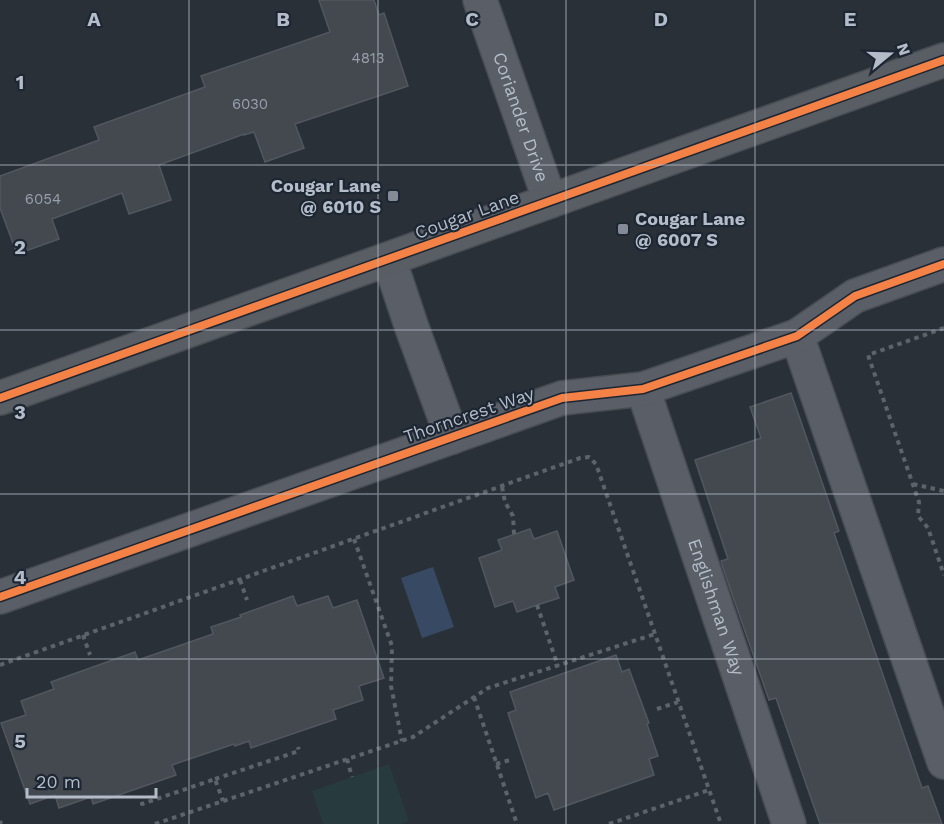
<svg xmlns="http://www.w3.org/2000/svg" width="944" height="824" viewBox="0 0 944 824" font-family="'Work Sans',sans-serif">
<style>
.green{fill:#273a3e}
.water{fill:#384963}
.building{fill:#444950;stroke:#52575f;stroke-width:1.5}
.lines{fill:none;stroke-linecap:round;stroke-linejoin:round}
.minor-casing{stroke:#484c53;stroke-width:36}
.secondary-casing{stroke:#484c53;stroke-width:36}
.path{stroke:#5d636a;stroke-width:4;stroke-dasharray:4.5 4.5;stroke-linecap:butt}
.minor{stroke:#5a5e66;stroke-width:33}
.secondary{stroke:#595d64;stroke-width:33}
.cycleway-casing{stroke:#1d2633;stroke-width:11}
.cycleway{stroke:#f48246;stroke-width:8}
.grid{fill:none;stroke:#b4bcc9;stroke-width:1.5;stroke-opacity:0.55}
.poi-dot{fill:#848b96;stroke:#1d2633;stroke-width:2}
.labels{text-anchor:middle;stroke-width:4.5;stroke-linejoin:round;paint-order:stroke}
.number-label{font-size:15px;fill:#989fab}
.street-label{font-size:18px;fill:#b4bcc9;stroke:#1d2633}
.poi-label{font-size:18px;font-weight:bold;fill:#b4bcc9;stroke:#1d2633;text-anchor:end}
.grid-label{font-size:20px;text-anchor:middle;font-weight:bold;fill:#b4bcc9;stroke:#1d2633;stroke-width:4.5;stroke-linejoin:round;paint-order:stroke}
</style>
<rect width="100%" height="100%" fill="#2a3038"/>
<path class="green" d="M389,764L409,821L401,824H323L312,791Z"/>
<path class="water" d="M433,567L454,627L422,638L401,578Z"/>
<path class="building" d="M319,0H374L379,15L384,13L408,86L295,124L304,148L265,162L254,132L244,135V134L159,165L171,200L129,214L122,193L52,219L59,239L17,254L0,208V176L99,140L94,127L205,87L201,76L330,32Z
M791,393L839,531L834,533L922,788L928,786L942,824H820L776,698L769,700L724,571L721,561L728,559L695,460L761,438L750,407Z
M530,529L534,539L557,531L574,580L555,587L559,598L537,605L517,612L513,601L495,607L479,558L502,550L498,540Z
M293,596L297,606L328,596L333,608L357,600L384,678L359,686L363,700L333,710L336,719L251,748L249,741L235,746L234,744L172,765L176,775L93,804L91,797L59,808L55,795L30,804L1,723L26,715L21,701L54,689L51,682L135,652L138,660L213,634L211,627L241,617L240,615Z
M616,655L622,672L629,669L649,723L647,724L658,756L649,759L654,775L554,810L548,793L536,798L508,713L516,710L510,692Z"/>
<g class="lines">
<defs>
<g id="minor">
<path id="s1" d="M480,0L550,201"/>
<path d="M389,259L412,328L452,437"/>
<path d="M797,336L944,762"/>
<path id="s2" d="M643,389L789,824"/>
<path d="M0,597L562,398L643,389L797,336L855,296L944,264"/>
</g>
<path id="secondary" d="M0,398L944,60"/>
</defs>
<use href="#minor" class="minor-casing"/>
<use href="#secondary" class="secondary-casing"/>
<path class="path" d="M944,328L868,355L919,502L918,516L928,528L944,575
M913,484L944,491
M502,487L505,502L513,516L514,534
M354,539L392,646L391,686L402,741
M240,580L247,600
M537,605L558,666
M83,635L90,655
M0,665L580,458L589,457L596,464L721,824
M474,697L517,824
M657,709L678,702
M347,759L352,777
M496,764L510,760
M215,779L299,751L298,747
M142,802V804L215,779L223,801
M0,821L1,824
M155,824L413,737L488,688L655,634
M609,824L709,790"/>
<use href="#minor" class="minor"/>
<use href="#secondary" class="secondary"/>
<defs>
<path id="cycleway" d="M0,398L944,60
M0,597L562,398L643,389L797,336L855,296L944,264"/>
</defs>
<use href="#cycleway" class="cycleway-casing"/>
<use href="#cycleway" class="cycleway"/>
</g>
<path class="grid" d="M189,0V824M378,0V824M566,0V824M755,0V824M0,165H944M0,330H944M0,494H944M0,659H944"/>
<g class="poi-dot">
<rect x="387" y="190" width="12" height="12" rx="3"/>
<rect x="617" y="223" width="12" height="12" rx="3"/>
</g>
<g class="labels">
<g class="number-label">
<text x="368" y="63">4813</text>
<text x="250" y="109">6030</text>
<text x="43" y="204">6054</text>
</g>
<g class="street-label">
<text dy="6" stroke="none"><textPath href="#s1" startOffset="124">Coriander Drive</textPath></text>
<text transform="translate(467 215) rotate(-20)" y="6">Cougar Lane</text>
<text transform="translate(469 415) rotate(-19)" y="6">Thorncrest Way</text>
<text dy="6" stroke="none"><textPath href="#s2" startOffset="230">Englishman Way</textPath></text>
</g>
<g class="poi-label">
<text x="381" y="192">Cougar Lane<tspan x="381" dy="21">@ 6010 S</tspan></text>
<text x="635" y="225" text-anchor="start">Cougar Lane<tspan x="635" dy="21">@ 6007 S</tspan></text>
</g>
</g>
<g class="grid-label">
<text x="94" y="26">A</text>
<text x="283" y="26">B</text>
<text x="472" y="26">C</text>
<text x="661" y="26">D</text>
<text x="850" y="26">E</text>
<text x="20" y="89">1</text>
<text x="20" y="254">2</text>
<text x="20" y="419">3</text>
<text x="20" y="584">4</text>
<text x="20" y="748">5</text>
</g>
<g transform="translate(890 54) rotate(71)" stroke="#1d2633" stroke-width="4.5" paint-order="stroke">
<path d="M0-4.5L10 22L0 15L-10 22Z" fill="#b4bcc9"/>
<text y="-9" font-size="16" font-weight="bold" text-anchor="middle" fill="#b4bcc9">N</text>
</g>
<path d="M27 788v9h129v-9" fill="none" stroke="#b4bcc9" stroke-width="3"/>
<text x="36" y="788" font-size="18" fill="#b4bcc9" stroke="#1d2633" stroke-width="4.5" paint-order="stroke">20 m</text>
</svg>
